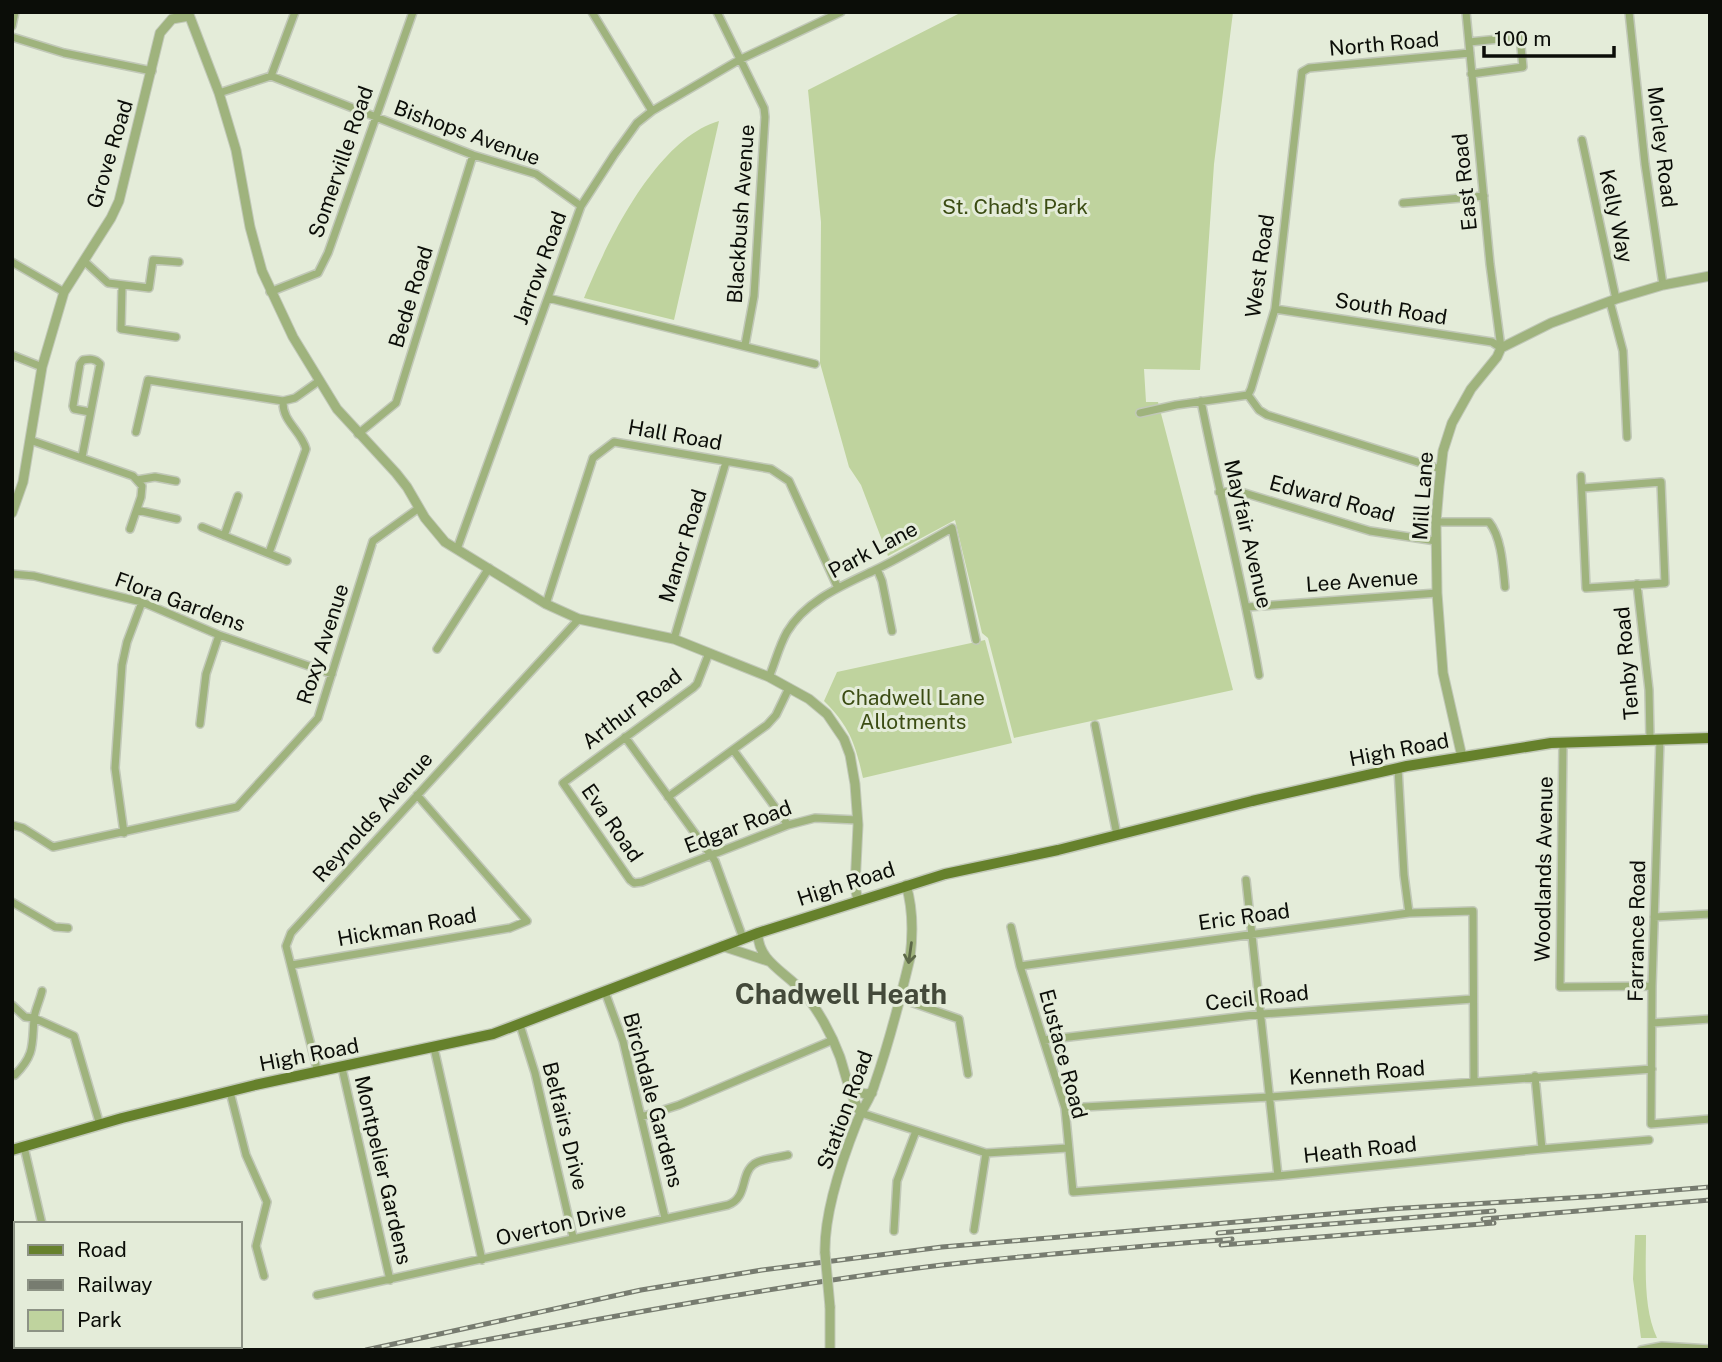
<svg xmlns="http://www.w3.org/2000/svg" width="1722" height="1362" viewBox="0 0 1722 1362" font-family="'Public Sans',sans-serif">
<style>
.green{fill:#bfd39e}
.lines{fill:none;stroke-linecap:round;stroke-linejoin:round}
.minor-casing{stroke:#c1c8b8;stroke-width:10}
.tertiary-casing{stroke:#c1c8b8;stroke-width:11}
.primary-casing{stroke:#c1c8b8;stroke-width:13}
.minor{stroke:#9fb37d;stroke-width:7}
.tertiary{stroke:#9fb37d;stroke-width:9}
.primary{stroke:#66812c;stroke-width:10}
.rail-casing{stroke:#777c70;stroke-width:5}
.rail{stroke:#e4ecd9;stroke-width:2.5;stroke-dasharray:8;stroke-linecap:butt}
.tertiary-bridge-casing{stroke:#c1c8b8;stroke-width:11;stroke-linecap:butt}
.tertiary-bridge{stroke:#9fb37d;stroke-width:9}
.oneway{stroke:#5c6848}
.labels{text-anchor:middle;stroke-width:6;stroke-linejoin:round;paint-order:stroke}
.street-label{font-size:21px;fill:#0b0d08;stroke:#e4ecd9}
.park-label{font-size:21px;fill:#3b4c13;stroke:#e4ecd9}
.district-label{font-size:28px;font-weight:bold;fill:#43493a;stroke:#e4ecd9}
</style>
<rect width="100%" height="100%" fill="#e4ecd9"/>
<path class="green" d="M962,12H1233L1214,164L1200,370L1144,369L1146,402H1158L1233,690L1014,738L988,638L982,633L955,520L888,556L861,485L849,467L820,363L821,222L808,90Z
M719,121L674,320L584,298C607,242 656,139 719,121Z
M985,640L1012,743L863,778C855,743 850,727 824,701L837,672Z
M1635,1235H1646C1646,1268 1643,1308 1657,1338H1641L1633,1279Z"/>
<g class="lines">
<defs>
<path id="minor" d="M592,12L652,111
M717,12L764,108L765,117L754,296L745,345
M1466,12L1490,264L1501,348
M1629,12L1645,164L1663,285
M12,26L15,12
M12,37L64,53L152,71
M1469,42L1520,37L1523,67L1471,74
M271,76L473,155L536,174L581,206
M219,93L271,76L295,12
M1582,140L1616,299
M1403,203L1484,196
M84,261L108,283L149,288L153,260L179,262
M12,262L64,292
M122,286L121,329L176,337
M270,292L318,273L328,253L413,12
M548,298L815,364
M1610,302L1623,351L1627,437
M1275,309L1492,342L1501,348
M12,355L42,367
M1248,395L1259,410L1267,415L1440,469
M1201,401C1219,493 1243,583 1259,675
M1140,413L1176,405L1248,395L1251,389L1275,309L1302,72L1309,68L1470,53
M136,432L148,380L283,401
M358,434L396,403L473,155
M30,440L133,476L142,486L141,497L130,529
M82,457L100,364C95,358 89,359 83,360L80,364L73,406L74,409L90,412
M1581,476L1586,588L1665,583L1661,482L1583,488
M137,480L155,477L176,481
M1219,492H1241L1370,531L1436,541
M137,510L177,519
M1436,522H1489C1502,538 1503,568 1505,587
M202,527L287,561
M224,536L238,496
M457,549L581,206L614,155L637,123L652,111L739,60L841,12
M269,553L306,449C301,430 282,422 283,401L295,398L319,381
M877,569L882,581L892,631
M12,574L34,576L142,602L219,635L332,674
M1637,584L1649,690L1650,739
M546,604L593,458L614,442L771,469L789,481L837,586
M1247,607L1437,593
M674,639L726,462
M437,649L489,568
M709,653L697,684L693,688L563,783L630,880L634,883L642,882L788,825L815,818L858,820
M769,677C775,663 779,646 787,632C806,600 844,585 875,570C902,557 927,542 952,528L976,640
M200,724L206,674L219,635
M1095,725L1117,835
M625,737L715,861L743,938
M1660,739L1652,986L1651,1124L1710,1119
M1563,743L1560,987L1652,986
M734,751L788,825
M1398,768L1404,875L1409,913
M668,797L767,725L776,715L789,688
M12,825L23,828L53,847L237,807L318,718L373,541L419,508
M124,833L115,768L122,665L127,642L142,602
M1246,880L1278,1176
M12,902L55,927L68,928
M1654,917L1710,914
M1011,927L1020,966L1065,1108L1073,1192L1278,1176L1542,1149L1649,1140
M292,965L510,928L527,921L417,795
M1020,966L1409,913L1473,911L1474,1081
M605,992L623,1041L665,1218
M899,998L959,1019L968,1074
M12,1005L25,1017L34,1018L74,1036L100,1125
M1652,1023L1710,1019
M520,1025L535,1073L573,1237
M1044,1040L1262,1014L1473,999
M434,1048L482,1260
M342,1068L390,1280
M12,1073L15,1075C35,1055 32,1045 34,1018C35,1010 40,1000 42,991
M318,1073L286,946L291,933L579,619
M1535,1076L1542,1149
M230,1092L246,1155L267,1202L256,1246L264,1276
M1065,1108L1270,1097L1652,1069
M861,1113L986,1153L1068,1148
M641,1117L679,1105L833,1040
M24,1147L42,1224
M12,1229H16
M974,1230L986,1153
M894,1231L897,1181L916,1131
M317,1295L728,1205C748,1198 740,1174 754,1164C763,1158 777,1158 788,1155
M31,1350V1346
M1641,1350L1662,1346L1710,1349"/>
<path id="tertiary" d="M188,12L219,93L236,150L250,227L262,271L293,337L337,409L396,473L407,487L425,518L445,542L546,604L579,619L674,639L769,677L809,699L827,714L844,739L850,755L855,784L858,825L855,887L858,900
M12,513L23,482L42,367L64,292L111,218L119,201L160,33L172,19L189,16
M1462,757L1443,673L1437,593L1436,522L1439,486L1443,451L1452,423L1471,389L1497,357L1501,348L1551,323L1616,299L1663,285L1710,276
M758,933C757,961 787,973 802,991C818,1009 832,1035 840,1057C846,1076 850,1096 861,1113
M722,946L768,961
M850,1089L865,1094L872,1093
M825,1253C824,1213 842,1160 857,1122C862,1109 871,1098 875,1083C889,1043 900,1000 910,958C913,934 913,908 906,885
M830,1350V1307"/>
<path id="primary" d="M12,1150L122,1118L255,1085L493,1034L758,933L945,874L1058,850L1252,801L1407,766L1551,743L1710,738"/>
</defs>
<use href="#minor" class="minor-casing"/>
<use href="#tertiary" class="tertiary-casing"/>
<use href="#primary" class="primary-casing"/>
<use href="#minor" class="minor"/>
<use href="#tertiary" class="tertiary"/>
<use href="#primary" class="primary"/>
<defs>
<path id="rail" d="M1483,1219L1710,1200
M1218,1233L1494,1211
M1221,1245L1494,1223
M366,1350L641,1290L762,1270L942,1247L1389,1209L1602,1196L1710,1187
M431,1350C601,1319 771,1286 942,1265C1038,1254 1135,1247 1232,1239"/>
</defs>
<use href="#rail" class="rail-casing"/>
<use href="#rail" class="rail"/>
<defs>
<path id="tertiary-bridge" d="M825,1253L830,1307"/>
</defs>
<use href="#tertiary-bridge" class="tertiary-bridge-casing"/>
<use href="#tertiary-bridge" class="tertiary-bridge"/>
</g>
<defs><path id="oneway-shaft" d="M-6 0H5M1.5-3L5.5 0L1.5 3" fill="none" stroke-width="1.6" stroke-linecap="round" stroke-linejoin="round" transform="scale(1.75)"/></defs>
<use class="oneway" href="#oneway-shaft" transform="translate(910 953) rotate(98)"/>
<g class="labels">
<g class="street-label">
<text transform="translate(1384 44) rotate(-5)" y="7">North Road</text>
<text transform="translate(467 133) rotate(20)" y="7">Bishops Avenue</text>
<text transform="translate(1662 147) rotate(83)" y="7">Morley Road</text>
<text transform="translate(110 154) rotate(-73)" y="7">Grove Road</text>
<text transform="translate(341 162) rotate(-71)" y="7">Somerville Road</text>
<text transform="translate(1465 182) rotate(-96)" y="7">East Road</text>
<text transform="translate(741 214) rotate(-86)" y="7">Blackbush Avenue</text>
<text transform="translate(1616 216) rotate(78)" y="7">Kelly Way</text>
<text transform="translate(1260 266) rotate(-82)" y="7">West Road</text>
<text transform="translate(540 268) rotate(-70)" y="7">Jarrow Road</text>
<text transform="translate(411 297) rotate(-73)" y="7">Bede Road</text>
<text transform="translate(1391 309) rotate(9)" y="7">South Road</text>
<text transform="translate(675 435) rotate(10)" y="7">Hall Road</text>
<text transform="translate(1423 496) rotate(-86)" y="7">Mill Lane</text>
<text transform="translate(1332 499) rotate(15)" y="7">Edward Road</text>
<text transform="translate(1248 534) rotate(77)" y="7">Mayfair Avenue</text>
<text transform="translate(683 546) rotate(-73)" y="7">Manor Road</text>
<text transform="translate(873 550) rotate(-28)" y="7">Park Lane</text>
<text transform="translate(1362 581) rotate(-4)" y="7">Lee Avenue</text>
<text transform="translate(180 602) rotate(20)" y="7">Flora Gardens</text>
<text transform="translate(323 644) rotate(-72)" y="7">Roxy Avenue</text>
<text transform="translate(1627 663) rotate(-95)" y="7">Tenby Road</text>
<text transform="translate(632 709) rotate(-37)" y="7">Arthur Road</text>
<text transform="translate(1399 750) rotate(-11)" y="7">High Road</text>
<text transform="translate(373 817) rotate(-48)" y="7">Reynolds Avenue</text>
<text transform="translate(612 823) rotate(55)" y="7">Eva Road</text>
<text transform="translate(738 827) rotate(-21)" y="7">Edgar Road</text>
<text transform="translate(1544 869) rotate(-89)" y="7">Woodlands Avenue</text>
<text transform="translate(846 884) rotate(-18)" y="7">High Road</text>
<text transform="translate(1244 917) rotate(-8)" y="7">Eric Road</text>
<text transform="translate(407 927) rotate(-10)" y="7">Hickman Road</text>
<text transform="translate(1637 931) rotate(-89)" y="7">Farrance Road</text>
<text transform="translate(1257 998) rotate(-6)" y="7">Cecil Road</text>
<text transform="translate(1063 1054) rotate(75)" y="7">Eustace Road</text>
<text transform="translate(309 1055) rotate(-11)" y="7">High Road</text>
<text transform="translate(1357 1073) rotate(-4)" y="7">Kenneth Road</text>
<text transform="translate(653 1100) rotate(75)" y="7">Birchdale Gardens</text>
<text transform="translate(845 1110) rotate(-70)" y="7">Station Road</text>
<text transform="translate(565 1126) rotate(76)" y="7">Belfairs Drive</text>
<text transform="translate(1360 1150) rotate(-6)" y="7">Heath Road</text>
<text transform="translate(383 1170) rotate(77)" y="7">Montpelier Gardens</text>
<text transform="translate(561 1224) rotate(-13)" y="7">Overton Drive</text>
</g>
<g class="park-label">
<text x="1015" y="214">St. Chad's Park</text>
<text x="913" y="705">Chadwell Lane<tspan x="913" dy="24">Allotments</tspan></text>
</g>
<g class="district-label">
<text x="841" y="1004">Chadwell Heath</text>
</g>
</g>
<rect width="1722" height="1362" fill="none" stroke="#0b0d08" stroke-width="28"/>
<rect x="14" y="1222" width="228" height="126" fill="#e4ecd9" stroke="#8d9385" stroke-width="2"/>
<rect x="28" y="1245" width="35" height="10" fill="#66812c" stroke="#8d9385" stroke-width="2"/>
<text x="77" y="1257" font-size="21" fill="#0b0d08">Road</text>
<rect x="28" y="1280" width="35" height="10" fill="#777c70" stroke="#8d9385" stroke-width="2"/>
<text x="77" y="1292" font-size="21" fill="#0b0d08">Railway</text>
<rect x="28" y="1310" width="35" height="21" fill="#bfd39e" stroke="#8d9385" stroke-width="2"/>
<text x="77" y="1327" font-size="21" fill="#0b0d08">Park</text>
<path d="M1484 46v10h130v-10" fill="none" stroke="#0b0d08" stroke-width="3.5"/>
<text x="1494" y="46" font-size="21" fill="#0b0d08" stroke="#e4ecd9" stroke-width="5" paint-order="stroke">100 m</text>
</svg>
